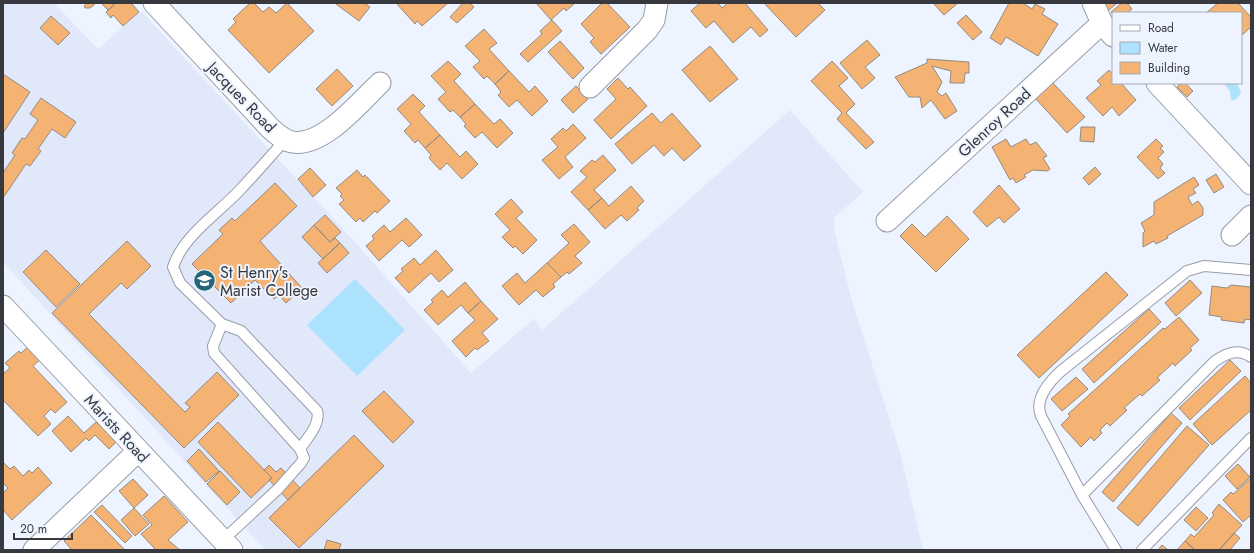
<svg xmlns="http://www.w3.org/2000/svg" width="1254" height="553" viewBox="0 0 1254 553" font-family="Jost,sans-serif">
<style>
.built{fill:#e0e8fa}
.water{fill:#ace2fd}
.building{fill:#f5b373;stroke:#938a82}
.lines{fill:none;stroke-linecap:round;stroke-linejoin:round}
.service-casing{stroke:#989da7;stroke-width:12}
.minor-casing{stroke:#989da7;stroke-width:23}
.service{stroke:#fff;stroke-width:10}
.minor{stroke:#fff;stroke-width:21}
.labels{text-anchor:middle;stroke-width:4;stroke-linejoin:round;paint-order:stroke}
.street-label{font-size:16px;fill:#37393e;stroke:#eef4ff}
.poi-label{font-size:16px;fill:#37393e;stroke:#eef4ff;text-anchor:start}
</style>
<rect width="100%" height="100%" fill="#eef4ff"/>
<path class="built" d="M3,3H54L98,49L141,11L354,241L471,373L534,319L542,330L790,110L863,192L834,218V229L852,301L900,452L923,550H265L3,262Z"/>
<path class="water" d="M1224,83H1236L1241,91L1240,95L1235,100H1231L1230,91Z
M355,279L405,330L357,376L307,325Z"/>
<path class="building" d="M87,3H94V5L90,8H85L84,6Z
M101,3H113L114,5L108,10Z
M113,3H131L139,12L123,26L113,15L111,18L106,12L114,5Z
M250,3H254L263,12L269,7L276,13L287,3L314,31L269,73L228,30L236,22L233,19Z
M337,3H364L370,7L359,21L336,4Z
M396,3H448L422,26L417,21L415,24Z
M463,3H470L474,7L457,23L450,17Z
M536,3H575L566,11L564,8L551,20Z
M602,3H607L630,27L601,54L590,42L594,38L581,24Z
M700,3H718L722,8L728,3H745L768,30L760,37L751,27L733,43L714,21L706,28L691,11Z
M764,3H818L825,10L796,37Z
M933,3H958L944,15Z
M1009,3H1023L1032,9L1035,4L1045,9L1042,14L1058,24L1038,56L1006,37L1001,45L990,38Z
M1104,3H1117L1108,11Z
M1122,3H1127L1132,9L1127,13L1113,14L1111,12Z
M1218,3H1238L1251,17V27L1241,36V13H1206Z
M966,15L982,32L973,40L957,23Z
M51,16L70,33L58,45L40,28Z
M552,20L562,31L528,62L520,54L542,34L540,31Z
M484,29L497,43L489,49L509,71L495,84L487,76L484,79L473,67L480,61L465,46Z
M867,40L880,55L865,67L875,78L862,89L840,63Z
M560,41L584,68L573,79L548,52Z
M710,46L738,79L710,102L682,70Z
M927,59L969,62V73H965L964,83H950L951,71L932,66L942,82L937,92L942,96L946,93L957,111L945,119L931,100L922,108L920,97H909L895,77L927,63Z
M448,61L461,74L454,81L475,104L460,117L453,110L450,112L438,99L446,92L431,76Z
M832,61L848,78L839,86L855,104L846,113L874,142L866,149L837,119L842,113L811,81Z
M337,69L353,86L332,106L316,89Z
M1109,70L1113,74V83H1121L1136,100L1119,116L1112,107L1103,116L1086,98L1101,85L1097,81Z
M509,71L529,92L535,86L548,101L532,116L517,100L509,107L498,95L501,92L495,84Z
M3,74L30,92L3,133Z
M618,78L628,89L630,87L647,106L611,139L594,120L616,99L607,89Z
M1052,82L1085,117L1067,133L1035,98Z
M1181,83H1185L1193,91L1187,97L1177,87Z
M576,86L588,99L573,113L561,100Z
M413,94L425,106L419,112L440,135L425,148L418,140L415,143L404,131L411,124L397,109Z
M41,98L76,122L65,138L52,129L38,149L41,151L30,166L26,164L3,198V173L15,155L12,153L22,138L25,139L38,120L30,114Z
M475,104L494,124L500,119L513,133L497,148L482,132L475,138L464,126L466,124L460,117Z
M652,113L661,123L672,113L701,146L684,161L672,148L664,156L654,145L632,164L615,144Z
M573,124L586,138L565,157L573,167L559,179L542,160L558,147L551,139L563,128L566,131Z
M1081,127H1095L1094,142L1080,141Z
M440,135L460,157L466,151L478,164L462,179L447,163L440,170L429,158L431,155L425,148Z
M1006,139L1011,147L1026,139L1030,145L1036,142L1047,156L1043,158L1050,169L1047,171L1033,170L1024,175L1026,177L1016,183L1013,178L1010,180L992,147Z
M1156,139L1163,146L1160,148L1164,152L1158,158L1163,164L1160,168L1165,173L1158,179L1137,157Z
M603,155L616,170L594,190L602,198L588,210L571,192L587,177L580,171L592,160L595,162Z
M1095,167L1101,174L1089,185L1083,178Z
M310,168L326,185L313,197L298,179Z
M357,170L363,177L365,175L390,201L377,213L375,211L363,222L360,218L356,222L339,204L344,200L340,196L342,194L336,188Z
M1216,174L1224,187L1214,193L1206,180Z
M1194,177L1199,185L1193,189L1196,193L1188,197L1192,205L1198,201L1203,208V215L1167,236L1168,238L1156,244L1154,241L1143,247V233L1145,231L1141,223L1154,215V202Z
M275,183L297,206L260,241L302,288L286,303L279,295L274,299L255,280L231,303L192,264L223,234L219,230L232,218L235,221Z
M999,185L1020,209L1004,223L999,217L987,227L973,212Z
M631,186L644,201L637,208L639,210L627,221L621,215L605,229L588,210L602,198L609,206Z
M511,199L523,212L516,218L537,240L523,254L515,246L513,248L502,237L510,230L495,214Z
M325,215L341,232L330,242L314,225Z
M947,216L969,239L936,272L900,236L912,224L925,237Z
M406,218L422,235L409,247L402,240L379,261L366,246L374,239L372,236L384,225L390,232Z
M574,224L590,242L575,256L582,263L569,274L567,272L561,277L547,263L569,243L561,235Z
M314,225L330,242L335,238L340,243L323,259L302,237Z
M127,241L151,266L127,289L121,283L89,314L185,412L190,407L185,403L217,372L239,395L184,448L52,313Z
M340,243L349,253L327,273L318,263Z
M46,250L80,284L56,307L23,272Z
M436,250L453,270L439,282L431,273L409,293L395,278L403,271L401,269L414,258L420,265Z
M547,263L561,277L553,284L555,287L543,297L536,290L519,305L502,286L517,273L525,283Z
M1106,272L1128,295L1039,378L1017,355Z
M1190,280L1202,293L1176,316L1165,303Z
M465,282L481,301L468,313L461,305L438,325L424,310L433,302L431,300L442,290L448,297Z
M1231,285L1251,287V320L1245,319L1244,323L1221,320L1222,317L1209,315L1212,286L1227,288Z
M481,301L498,319L482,333L489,341L477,350L475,348L466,357L452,341L475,320L468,313Z
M1149,309L1161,322L1094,383L1082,369Z
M1179,317L1199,340L1190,348L1192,350L1175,366L1173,363L1157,378L1160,380L1142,396L1140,394L1124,408L1127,410L1110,426L1107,423L1100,430L1102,433L1094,441L1091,437L1081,447L1061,425L1070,416L1068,414L1163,328L1165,329Z
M29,346L41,359L33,366L67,402L55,413L51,409L44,416L51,424L38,436L3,400V374L10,368L5,363L19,351L21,353Z
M1230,360L1241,371L1190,420L1179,408Z
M1245,376L1251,383V410L1212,445L1193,424Z
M1076,377L1088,389L1062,411L1051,399Z
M384,391L414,422L393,443L362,411Z
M1171,413L1182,423L1113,502L1102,492Z
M68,416L84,433L96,422L117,441L109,449L95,435L89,441L86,438L71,452L52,431Z
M218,422L272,478L251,498L198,442Z
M1187,426L1209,445L1138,526L1117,508Z
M354,435L384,466L299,548L269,518Z
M199,449L219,471L206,482L187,461Z
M3,462L10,469L14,466L23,476L29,470L32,473L38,467L52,483L12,520L3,510V493L8,488L3,483Z
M1238,464L1250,477L1237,489L1225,476Z
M269,465L276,472L281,468L300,488L288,500L269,480L272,478L264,470Z
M220,471L240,492L227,505L207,484Z
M1251,478V515L1243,522L1223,500L1231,492L1233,494Z
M133,479L148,495L134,508L119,491Z
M164,496L188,522L168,540L180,550H156L141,534L152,525L143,515Z
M1219,504L1242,525L1219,550H1195L1185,541L1191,534L1194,537L1214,515L1212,513Z
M102,505L132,536L125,543L94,512Z
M1196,507L1208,518L1196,531L1184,520Z
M134,508L149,524L135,536L121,520Z
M91,515L124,549L123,550H72L64,541Z
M1234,533L1240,538L1230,550H1219Z
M327,540L341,544L339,550H324Z
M1185,541L1195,550H1177Z
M1162,545L1168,550H1158Z"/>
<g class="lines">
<defs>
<path id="service" d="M285,140C270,157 255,174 239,191C217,214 183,236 173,267L180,283L222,324L241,331L317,411C321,424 307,438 300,449
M222,324L213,346L214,353L300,449L304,458L301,463L278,489L223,540
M1082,495L1215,361C1227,353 1238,348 1251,357
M1116,550L1082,495L1041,416C1034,399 1049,382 1061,371L1187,271L1204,266L1251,270
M1142,550L1251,438"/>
<path id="minor" d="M154,3L270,128C277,134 284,141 293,142C323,147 360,102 380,83
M1093,3L1102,23L1113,36
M1157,83L1251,184
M590,87L647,30L654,20L657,3
M887,221L1102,23
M1232,235L1251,216
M3,306L232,550
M34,550L138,451"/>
</defs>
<use href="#service" class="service-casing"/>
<use href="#minor" class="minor-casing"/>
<use href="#service" class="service"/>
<use href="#minor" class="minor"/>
</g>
<defs>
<symbol id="school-disc" viewBox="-11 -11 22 22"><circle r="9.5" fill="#25657a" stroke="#eef4ff"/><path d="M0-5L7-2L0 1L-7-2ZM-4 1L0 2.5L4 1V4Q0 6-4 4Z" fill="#fff"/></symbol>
</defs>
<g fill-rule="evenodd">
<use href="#school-disc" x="192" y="268" width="25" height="25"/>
</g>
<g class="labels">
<g class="street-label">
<text transform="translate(242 97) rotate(46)" y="6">Jacques Road</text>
<text transform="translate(994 122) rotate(-43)" y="6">Glenroy Road</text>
<text transform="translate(117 428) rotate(47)" y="6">Marists Road</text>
</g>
<g class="poi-label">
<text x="220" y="278">St Henry's<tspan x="220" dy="18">Marist College</tspan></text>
</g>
</g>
<rect width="1254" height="553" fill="none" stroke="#37393e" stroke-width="8"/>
<rect x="1112" y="12" width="130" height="72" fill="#eef4ff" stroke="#a5a9b2"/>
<rect x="1120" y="25" width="20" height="6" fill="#ffffff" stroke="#a5a9b2"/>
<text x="1148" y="32" font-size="12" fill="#37393e">Road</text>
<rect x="1120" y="42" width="20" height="12" fill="#ace2fd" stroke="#a5a9b2"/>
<text x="1148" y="52" font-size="12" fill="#37393e">Water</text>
<rect x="1120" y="62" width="20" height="12" fill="#f5b373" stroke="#a5a9b2"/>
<text x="1148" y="72" font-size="12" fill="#37393e">Building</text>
<path d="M14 533v6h58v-6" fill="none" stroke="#37393e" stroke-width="2"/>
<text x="20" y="533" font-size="12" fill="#37393e" stroke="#eef4ff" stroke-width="3" paint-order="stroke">20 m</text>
</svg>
